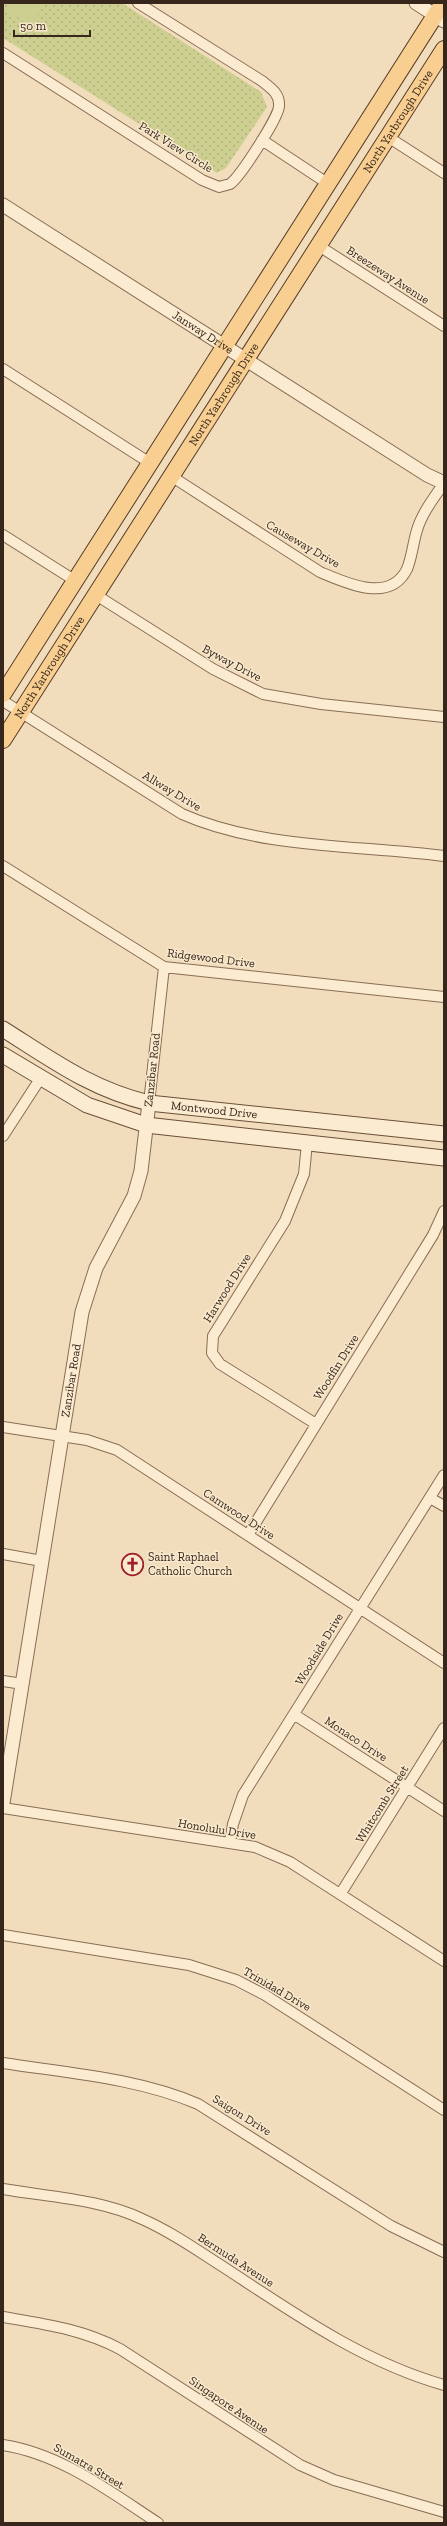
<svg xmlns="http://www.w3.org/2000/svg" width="447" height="2526" viewBox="0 0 447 2526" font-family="'Zilla Slab',serif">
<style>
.grass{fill:url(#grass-dots)}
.pitch{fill:#cdcf90}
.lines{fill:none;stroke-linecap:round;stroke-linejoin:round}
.minor-casing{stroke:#896d55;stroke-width:12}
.tertiary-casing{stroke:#896d55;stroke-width:15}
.secondary-casing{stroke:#6b4e38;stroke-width:17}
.primary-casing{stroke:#563b2a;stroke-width:18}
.minor{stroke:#fbebd0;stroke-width:10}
.tertiary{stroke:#fbebd0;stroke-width:13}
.secondary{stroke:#fbebd0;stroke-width:15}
.primary{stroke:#f8cf90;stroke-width:16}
.labels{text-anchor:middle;stroke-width:3;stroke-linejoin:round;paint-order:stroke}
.street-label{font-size:12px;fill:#37261b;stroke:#f8e8cc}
.poi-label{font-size:12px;fill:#37261b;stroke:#f8e8cc;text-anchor:start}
</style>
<defs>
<pattern id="grass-dots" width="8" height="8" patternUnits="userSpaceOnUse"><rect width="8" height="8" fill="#cdcf90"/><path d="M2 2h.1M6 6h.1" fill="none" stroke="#b1b27c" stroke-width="1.8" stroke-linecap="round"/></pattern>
</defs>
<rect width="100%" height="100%" fill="#f1ddbc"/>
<path class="grass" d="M3,3H122L261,92L267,107L226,168L217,173L3,38Z"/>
<path class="pitch" d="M11,3H45L31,26L7,10Z"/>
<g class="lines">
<defs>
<path id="minor" d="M3,53L202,180L219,187L230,184C240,177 279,117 279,106C280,94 271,88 262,81L138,3
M388,137L444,173
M262,140L327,183
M319,246L444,326
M3,369L150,463
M171,476L320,572C346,583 390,604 407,569C412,557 413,543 417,530C422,513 434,498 444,483
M3,535L74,580
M96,595L213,669L263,694L321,704L444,717
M3,701L182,814C261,849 359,845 444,856
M3,866L164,967L444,997
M149,1103L164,967
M3,1136L40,1079
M307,1143L304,1174L285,1221L213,1336L212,1353L220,1364L316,1424
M3,1427L87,1440L117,1450L444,1663
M430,1498L444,1506
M248,1535L433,1235L444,1211
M3,1554L42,1561
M3,1681L23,1684
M295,1715L444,1811
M3,1808L255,1847L290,1862L444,1961
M230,1842L233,1824L243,1795L444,1475
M341,1893L444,1728
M3,1935L189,1965L236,1980L265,1995L444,2110
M3,2063C68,2073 137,2078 198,2104L391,2226L444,2252
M3,2189C49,2197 100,2199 142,2219C172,2232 198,2251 225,2268C295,2314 363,2362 444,2385
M3,2317C44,2324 82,2329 120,2349L300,2465L334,2480L444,2512
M3,2445C61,2454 109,2491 158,2523"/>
<g id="tertiary">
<path d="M416,3L444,21"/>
<path id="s1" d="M3,205L427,475L444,483"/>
<path id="s2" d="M3,1803L82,1312L96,1268L134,1196L141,1171L149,1103"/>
</g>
<g id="secondary">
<path id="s3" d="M3,1029C52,1060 91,1089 149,1103L444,1134"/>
<path d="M3,1055L87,1105L146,1125L444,1158"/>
</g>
<g id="primary">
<path d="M3,694L443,3"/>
<path id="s4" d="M3,740L444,49"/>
</g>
</defs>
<use href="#minor" class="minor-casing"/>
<use href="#tertiary" class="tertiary-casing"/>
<use href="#secondary" class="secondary-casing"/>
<use href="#primary" class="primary-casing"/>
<use href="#minor" class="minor"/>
<use href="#tertiary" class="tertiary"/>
<use href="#secondary" class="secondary"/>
<use href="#primary" class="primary"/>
</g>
<defs>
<symbol id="church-ring" viewBox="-11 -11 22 22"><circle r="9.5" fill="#f8e8cc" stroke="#9d202b" stroke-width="1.5"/><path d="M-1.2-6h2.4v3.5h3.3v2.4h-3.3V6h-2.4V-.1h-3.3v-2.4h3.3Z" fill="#9d202b"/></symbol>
</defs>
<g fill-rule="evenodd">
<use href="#church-ring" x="120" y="1552" width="25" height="25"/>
</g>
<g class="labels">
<g class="street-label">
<text dy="4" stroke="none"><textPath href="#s4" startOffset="734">North Yarbrough Drive</textPath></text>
<text transform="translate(176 147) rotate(32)" y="4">Park View Circle</text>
<text transform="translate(388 275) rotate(33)" y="4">Breezeway Avenue</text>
<text dy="4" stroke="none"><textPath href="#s1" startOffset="237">Janway Drive</textPath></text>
<text dy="4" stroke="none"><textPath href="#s4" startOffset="410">North Yarbrough Drive</textPath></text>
<text transform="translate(303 544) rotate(30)" y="4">Causeway Drive</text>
<text transform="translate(232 663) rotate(28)" y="4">Byway Drive</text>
<text dy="4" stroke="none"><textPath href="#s4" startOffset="86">North Yarbrough Drive</textPath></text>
<text transform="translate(172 791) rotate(31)" y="4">Allway Drive</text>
<text transform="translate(211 958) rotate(7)" y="4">Ridgewood Drive</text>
<text transform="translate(152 1070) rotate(-84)" y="4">Zanzibar Road</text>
<text dy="4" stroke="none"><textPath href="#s3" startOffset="230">Montwood Drive</textPath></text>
<text transform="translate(227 1288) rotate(-58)" y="4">Harwood Drive</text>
<text transform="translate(336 1367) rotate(-58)" y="4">Woodfin Drive</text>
<text dy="4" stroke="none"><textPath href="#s2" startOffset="428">Zanzibar Road</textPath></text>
<text transform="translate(239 1514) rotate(33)" y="4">Camwood Drive</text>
<text transform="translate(319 1649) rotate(-59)" y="4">Woodside Drive</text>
<text transform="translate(356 1739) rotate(33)" y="4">Monaco Drive</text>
<text transform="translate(382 1804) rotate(-58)" y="4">Whitcomb Street</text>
<text transform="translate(217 1829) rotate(9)" y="4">Honolulu Drive</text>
<text transform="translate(277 1989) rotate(30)" y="4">Trinidad Drive</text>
<text transform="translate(242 2115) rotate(32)" y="4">Saigon Drive</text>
<text transform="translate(236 2260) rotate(33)" y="4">Bermuda Avenue</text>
<text transform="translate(229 2405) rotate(34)" y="4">Singapore Avenue</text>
<text transform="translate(89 2466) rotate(30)" y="4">Sumatra Street</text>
</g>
<g class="poi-label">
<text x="148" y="1561">Saint Raphael<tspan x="148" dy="14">Catholic Church</tspan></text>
</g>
</g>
<rect width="447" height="2526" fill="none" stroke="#37261b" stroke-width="8"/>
<path d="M14 30v6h76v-6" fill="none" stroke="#37261b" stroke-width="2"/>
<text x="20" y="30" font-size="12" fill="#37261b" stroke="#f8e8cc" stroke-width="3" paint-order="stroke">50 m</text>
</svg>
